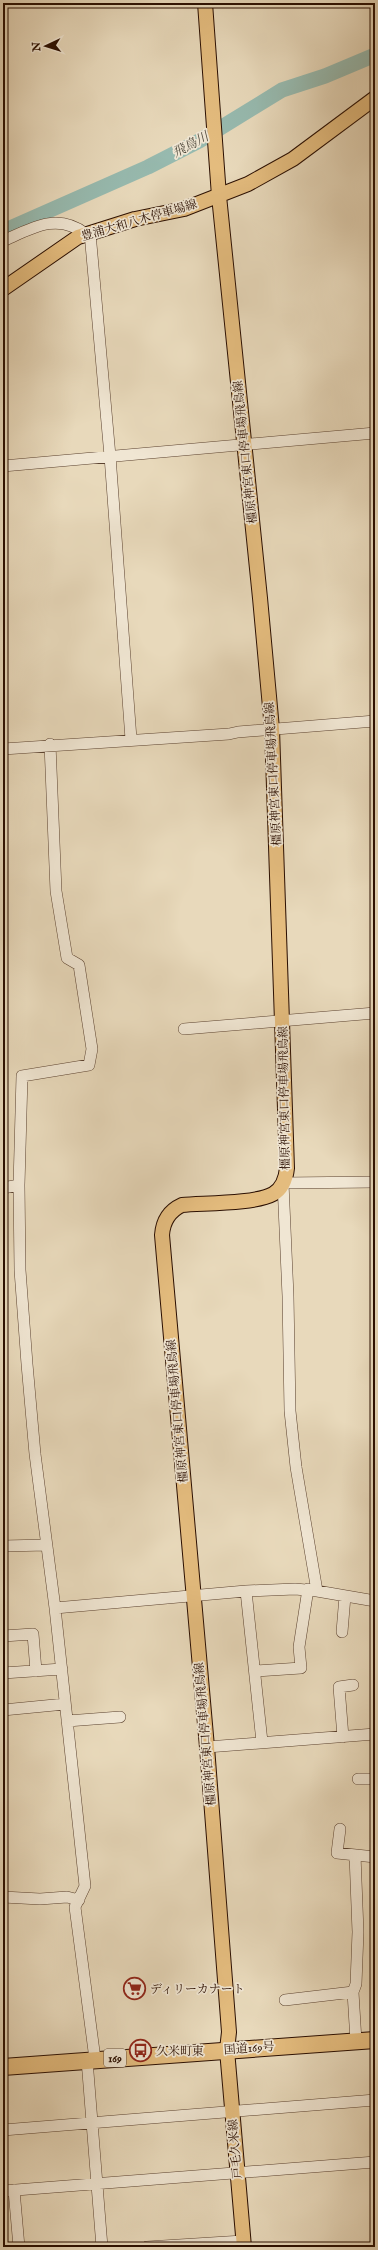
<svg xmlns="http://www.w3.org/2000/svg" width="378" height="2250" viewBox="0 0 378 2250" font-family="'IM FELL English','Noto Serif JP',serif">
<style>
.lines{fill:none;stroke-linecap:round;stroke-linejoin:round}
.river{stroke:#97baaf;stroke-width:15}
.minor-casing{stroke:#5a412f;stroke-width:12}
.major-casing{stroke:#2a0e00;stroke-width:16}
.highway-casing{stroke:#2a0e00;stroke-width:18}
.minor{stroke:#f0e6d3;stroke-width:11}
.major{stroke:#e4bc7e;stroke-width:14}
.highway{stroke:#e4bc7e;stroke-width:16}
.labels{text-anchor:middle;stroke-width:3.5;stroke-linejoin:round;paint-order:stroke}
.shield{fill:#f0e6d3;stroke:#654f3f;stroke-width:1}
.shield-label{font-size:11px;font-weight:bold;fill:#2a0e00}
.street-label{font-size:12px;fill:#2a0e00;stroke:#f0e6d3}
.poi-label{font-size:12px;fill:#2a0e00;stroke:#f0e6d3;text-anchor:start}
.water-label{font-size:13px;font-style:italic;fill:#504a3d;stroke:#f0e6d3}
</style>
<rect width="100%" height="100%" fill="#e8d9bb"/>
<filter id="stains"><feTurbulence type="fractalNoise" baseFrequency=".005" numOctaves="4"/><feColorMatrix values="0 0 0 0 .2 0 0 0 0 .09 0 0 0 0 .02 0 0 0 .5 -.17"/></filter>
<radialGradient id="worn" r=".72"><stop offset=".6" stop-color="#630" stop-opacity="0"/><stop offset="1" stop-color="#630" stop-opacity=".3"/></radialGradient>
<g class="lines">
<path class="river" d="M3,231L148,167L199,141L282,90L325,76L375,55"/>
<defs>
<path id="minor" d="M90,233L110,456L131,739
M3,241C32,228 57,212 86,234
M3,466L375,433
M50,744L56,891L67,958L79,965L92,1049L89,1065L22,1076L19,1185L20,1270L27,1364L35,1454L55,1608L85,1886L75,1907L95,2059
M3,749L229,734L238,732L375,721
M184,1029L375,1013
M375,1182L283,1183L288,1296L290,1411L296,1467L317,1591L375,1601
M3,1188L19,1185
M3,1546L47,1545
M246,1591L262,1742
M55,1608L246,1591L295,1589L317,1591
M342,1632L345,1596
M3,1636L33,1634L36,1671
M256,1671L301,1668L299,1647L308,1589
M3,1673L62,1669
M3,1710L65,1704
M67,1721L120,1717
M343,1737L339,1687L353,1685
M207,1747L375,1734
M358,1779H375
M340,1829L337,1853L375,1857
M355,1855L358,1932L356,1984L353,1992L356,2041
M3,1897L40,1899L67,1897L79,1900
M285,2000L353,1992
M87,2060L102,2247
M3,2130L375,2100
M14,2190L19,2247
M3,2191L375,2162
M147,2247L243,2241"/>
<path id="major" d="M205,3L219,196L260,598L272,729L287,1168C286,1178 282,1189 273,1194C255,1204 204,1203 182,1205C169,1211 163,1221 162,1235L207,1747L229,2032L227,2050L244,2247
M3,289L78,237L135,219L184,209L248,184L293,159L375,98"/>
<path id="highway" d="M3,2067L375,2040"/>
</defs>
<use href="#minor" class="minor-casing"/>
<use href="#major" class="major-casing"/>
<use href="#highway" class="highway-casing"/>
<use href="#minor" class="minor"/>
<use href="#major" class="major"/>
<use href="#highway" class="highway"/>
</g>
<defs>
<symbol id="supermarket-ring" viewBox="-11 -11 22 22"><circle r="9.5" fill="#f0e6d3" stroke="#8f2418" stroke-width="1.5"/><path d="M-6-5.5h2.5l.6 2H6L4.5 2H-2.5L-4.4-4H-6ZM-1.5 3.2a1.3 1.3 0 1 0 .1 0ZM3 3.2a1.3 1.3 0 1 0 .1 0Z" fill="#8f2418"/></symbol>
<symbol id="bus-ring" viewBox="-11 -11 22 22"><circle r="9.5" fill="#f0e6d3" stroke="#8f2418" stroke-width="1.5"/><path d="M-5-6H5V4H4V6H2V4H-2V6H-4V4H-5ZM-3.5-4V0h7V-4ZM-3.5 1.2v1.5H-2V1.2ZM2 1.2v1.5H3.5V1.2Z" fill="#8f2418"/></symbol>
</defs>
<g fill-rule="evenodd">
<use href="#supermarket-ring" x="122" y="1976" width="25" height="25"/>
<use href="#bus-ring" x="128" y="2038" width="25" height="25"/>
</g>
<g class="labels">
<rect class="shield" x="104" y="2049" width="22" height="18" rx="3"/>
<g class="shield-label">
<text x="115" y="2062">169</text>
</g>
<g class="street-label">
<text transform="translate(139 220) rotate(-16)" y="4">豊浦大和八木停車場線</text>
<text transform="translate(245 452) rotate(-96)" y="4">橿原神宮東口停車場飛鳥線</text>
<text transform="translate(273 774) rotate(-93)" y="4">橿原神宮東口停車場飛鳥線</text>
<text transform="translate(284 1098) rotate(-91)" y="4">橿原神宮東口停車場飛鳥線</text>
<text transform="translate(177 1411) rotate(-95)" y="4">橿原神宮東口停車場飛鳥線</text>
<text transform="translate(205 1734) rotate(-95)" y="4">橿原神宮東口停車場飛鳥線</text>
<text transform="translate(249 2048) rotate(-4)" y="4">国道169号</text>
<text transform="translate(235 2149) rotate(-95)" y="4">戸毛久米線</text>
</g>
<g class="poi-label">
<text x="150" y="1993">ディリーカナート</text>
<text x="156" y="2055">久米町東</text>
</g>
<g class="water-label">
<text transform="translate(190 144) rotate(-28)" y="5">飛鳥川</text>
</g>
</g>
<rect width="378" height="2250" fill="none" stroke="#e8d9bb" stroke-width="16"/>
<rect x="4" y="4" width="370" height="2242" fill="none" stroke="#2a0e00" stroke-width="2"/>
<rect x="8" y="8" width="362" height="2234" fill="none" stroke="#2a0e00"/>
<g transform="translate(46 46) rotate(266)" stroke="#f0e6d3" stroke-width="3" paint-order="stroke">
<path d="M0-3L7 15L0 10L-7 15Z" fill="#2a0e00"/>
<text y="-6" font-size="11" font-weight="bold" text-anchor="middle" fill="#2a0e00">N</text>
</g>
<rect width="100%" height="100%" filter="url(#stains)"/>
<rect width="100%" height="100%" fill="url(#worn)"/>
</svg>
